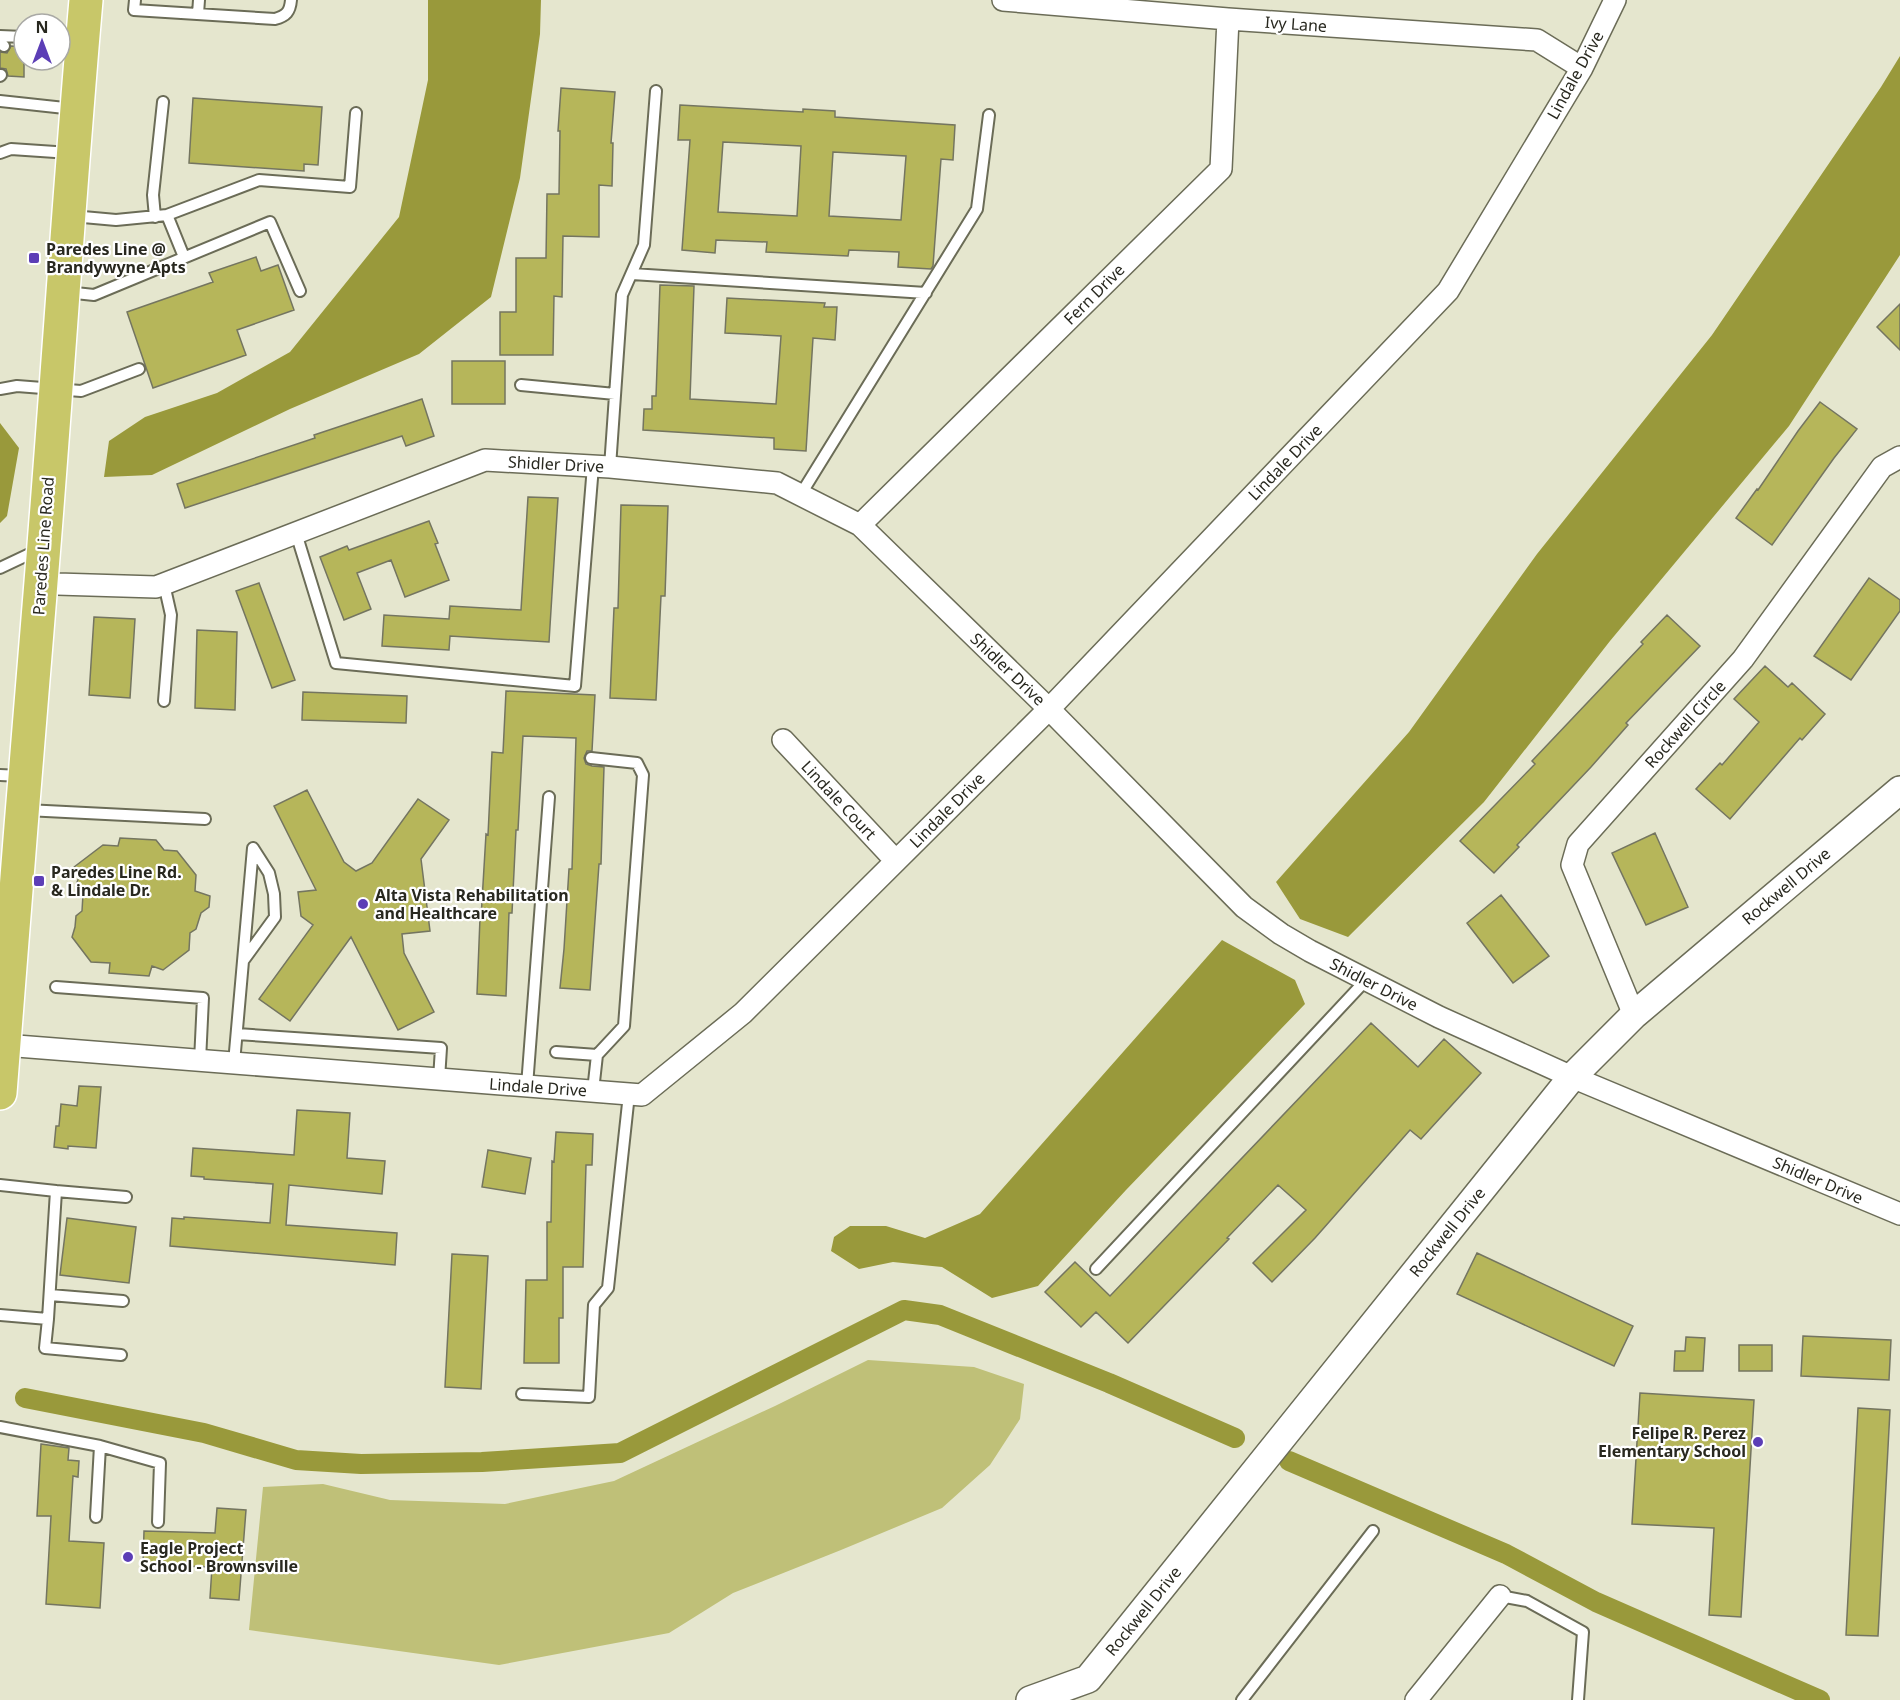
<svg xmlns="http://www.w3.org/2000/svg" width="1900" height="1700" viewBox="0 0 1900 1700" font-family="'Noto Sans',sans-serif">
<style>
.green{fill:#bfc078}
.water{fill:#99993b}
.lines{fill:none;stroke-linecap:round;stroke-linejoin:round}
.canal{stroke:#99993b;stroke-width:20}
.building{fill:#b6b65a;stroke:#747560;stroke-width:1.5;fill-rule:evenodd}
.service-casing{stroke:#6b6c57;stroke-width:14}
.minor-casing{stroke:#6b6c57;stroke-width:24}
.tertiary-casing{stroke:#6b6c57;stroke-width:30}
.primary-casing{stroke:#fff;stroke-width:36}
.service{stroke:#fff;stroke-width:10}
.minor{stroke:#fff;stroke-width:21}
.tertiary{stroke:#fff;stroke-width:27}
.primary{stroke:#c8c769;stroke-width:33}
.poi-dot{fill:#5c3eb6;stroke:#fff;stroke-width:2}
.labels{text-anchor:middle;stroke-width:4.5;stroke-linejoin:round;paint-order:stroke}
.street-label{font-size:16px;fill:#28281f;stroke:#fff}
.poi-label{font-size:16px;font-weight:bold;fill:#28281f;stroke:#fff;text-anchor:start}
</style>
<rect width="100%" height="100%" fill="#e5e6ce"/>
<path class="green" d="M868,1360L974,1367L1024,1384L1020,1419L990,1465L942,1508L841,1550L733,1593L669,1633L499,1665L249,1630L263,1487L323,1484L390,1500L505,1504L614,1481L775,1406Z"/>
<path class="water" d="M428,0H541L540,34L520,178L491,297L419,354L290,409L152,475L104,477L109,441L145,417L217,393L290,352L399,217L428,80Z
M1900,56V255L1789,426L1610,641L1484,802L1348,937L1300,919L1276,882L1409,732L1537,554L1712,335L1881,87Z
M0,423L19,448L7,516L0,523Z
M1222,940L1295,980L1305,1004L1126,1190L1038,1286L992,1298L942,1267L893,1262L859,1269L831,1251L834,1237L850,1226H886L925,1238L980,1214Z"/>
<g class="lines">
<path class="canal" d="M25,1398L204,1433L296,1460L361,1464L482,1462L620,1453L904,1310L940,1315L1109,1383L1235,1438
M1289,1461L1506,1554L1596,1602L1820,1700"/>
</g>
<path class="building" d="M11,46L24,47V77L8,76L6,69L0,68V52L7,53Z
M561,88L615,92L611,143H613L612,186L599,185V237L563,236L562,297L554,296L553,355H500V312H516V258H546L547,194H559L560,131H558Z
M193,98L322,107L318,165L304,164V171L189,163Z
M680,105L803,112V109L835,111V117L955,125L953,160L941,159L933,266L931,269L898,267L899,252L849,250L848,256L766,252L767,242L716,240L715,253L682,250L690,140H678ZM723,142L801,146L797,216L718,212ZM833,152L906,156L901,220L829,216Z
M256,257L261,271L278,265L294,310L237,330L246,355L153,388L127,312L213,282L209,273Z
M660,285L694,286L690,399L776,404L781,336L725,333L727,298L825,303L824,307H837L835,340L813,338L806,451L774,449V438L643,430L644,409H652V396H656Z
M1900,304V350L1877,327Z
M452,361H505V404H452Z
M422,399L434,436L406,446L402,436L185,508L177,484L315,438L314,435Z
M1820,402L1857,429L1834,458L1772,545L1736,518L1757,489L1758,490L1798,431Z
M528,497L558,498L549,642L450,636L449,650L382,646L384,615L449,619L450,606L521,610Z
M621,505L668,506L665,596H661L656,700L610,698L614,608H618Z
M429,521L438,543L435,544L449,580L405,597L391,560L357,573L371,609L344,620L320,557L347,546L349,550Z
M1869,578L1900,600V611L1851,680L1814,656Z
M259,583L295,680L272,688L236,591Z
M1667,615L1700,646L1626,723L1628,725L1591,767L1517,845L1519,847L1494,873L1460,841L1535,764L1532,761L1643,644L1641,642Z
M94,617L135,619L130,698L89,695Z
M197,630L237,632L235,710L195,708Z
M1765,666L1788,687L1792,683L1825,714L1802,740L1800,738L1730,819L1696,789L1720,763L1722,765L1759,722L1734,699Z
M506,691L595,695L592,751H587L584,758L586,764L592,766L604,767L601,864H599L590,990L560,988L564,949L569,869H572L576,738L523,736L518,830H516L512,913H509L506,996L477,994L480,918H481L486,834L488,835L492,752L503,753Z
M303,692L407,696L406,723L302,720Z
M307,790L344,862L356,871L372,863L418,799L449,820L421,859L430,931L402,934L404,953L434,1012L398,1030L351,937L290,1021L259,999L313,925L301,916L298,892L316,890L274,806Z
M1655,833L1688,907L1646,925L1612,853Z
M120,838L156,840L164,850L177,851L196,875L195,891L210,896L209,907L201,913L196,929L190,933L189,950L163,970L152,966L149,976L109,973L110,963L91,962L72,937L75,927L76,916L82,911L83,894L76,885L80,874L74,867L103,845L118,846Z
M1501,895L1549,956L1513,983L1467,923Z
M1371,1023L1418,1067L1444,1039L1481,1073L1421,1139L1410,1130L1315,1238L1272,1282L1253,1263L1306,1210L1278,1185L1227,1238L1229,1239L1128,1343L1096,1312L1081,1327L1045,1292L1075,1262L1110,1296Z
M79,1086L101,1087L96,1148L68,1146V1149L54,1147L56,1126H59L61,1104L77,1106Z
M297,1110L350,1113L347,1158L385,1161L382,1194L289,1185L286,1225L397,1233L395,1265L170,1246L172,1218L184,1219V1217L270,1223L273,1184L204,1179V1177L191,1176L193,1148L294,1155Z
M556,1132L593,1134L592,1165H586L583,1267H563V1318H559V1363H524L526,1280H547V1222H551L552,1161L554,1162Z
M488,1150L531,1158L525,1194L482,1187Z
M67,1218L136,1227L129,1283L60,1275Z
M1477,1253L1633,1326L1614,1366L1457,1294Z
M452,1254L488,1256L481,1389L445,1387Z
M1803,1336L1891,1340L1889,1380L1801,1376Z
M1686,1337L1705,1338L1703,1371H1674L1675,1351H1685Z
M1739,1345H1772V1371H1739Z
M1640,1393L1754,1400L1741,1617L1709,1615L1714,1528L1632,1524Z
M1858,1408L1890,1410L1878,1636L1846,1635Z
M41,1444L69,1448L68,1460L79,1461L78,1477L73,1476L69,1541L104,1543L100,1608L46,1604L51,1516H37Z
M217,1508L246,1510L239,1600L210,1598L212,1567L143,1565L144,1531L215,1533Z"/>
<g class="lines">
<defs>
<path id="service" d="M135,0L134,10L275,19C286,16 290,12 291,0
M198,14L199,0
M0,36L24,37
M60,39L80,41
M0,43L4,46
M0,76L1,75
M0,101L74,109
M0,153L11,149L70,153
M167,215L184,257
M72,216L116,220L167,215L259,180L350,187L356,113
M155,217L153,195L163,102
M632,274L926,293
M66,292L94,295L270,222L300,291
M521,385L615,394
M0,389L17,386L81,391L139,369
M610,467L622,295L644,245L656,91
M801,494L977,209L989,115
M296,533L336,663L575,686L593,466
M0,568L38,550
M164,584L171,615L164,701
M591,758L637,763L643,775L624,1026L597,1055L593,1091
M0,775L21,776
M26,810L205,819
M56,987L203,998L200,1061
M237,1034L441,1048L439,1079
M556,1052L597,1055
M234,1063L253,848L269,873L274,894L275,917L243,961
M527,1086L549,797
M0,1185L56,1191L48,1319
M56,1191L126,1197
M1096,1269L1366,980
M50,1295L123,1301
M0,1315L48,1319L45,1348L121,1355
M522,1394L589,1397L594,1305L608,1288L629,1094
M0,1427L100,1446L160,1463L158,1522
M96,1517L100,1446
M1500,1596L1527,1601L1583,1632L1578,1700
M1242,1700L1373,1531"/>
<path id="minor" d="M1003,0L1228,19L1537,40L1582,68
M860,525L1221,169L1228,19
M41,582L57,584L156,587L485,460L610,467L777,483L860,525L1049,709L1244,907L1281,934L1310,951L1439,1017L1572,1077L1900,1214
M783,740L896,861
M1634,1015L1572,865L1578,844L1743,659L1882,467L1900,457
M4,1045L642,1095L743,1013L1049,709L1448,291L1582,68L1615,0
M1416,1700L1500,1596"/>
<path id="tertiary" d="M1030,1700L1088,1679L1572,1077L1634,1015L1900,790"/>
<path id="primary" d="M0,1093C13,923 27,752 41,582C57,388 69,194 86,0"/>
</defs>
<use href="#service" class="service-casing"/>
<use href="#minor" class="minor-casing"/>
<use href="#tertiary" class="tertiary-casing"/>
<use href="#primary" class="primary-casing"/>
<use href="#service" class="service"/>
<use href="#minor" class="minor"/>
<use href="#tertiary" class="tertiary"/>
<use href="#primary" class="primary"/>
</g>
<g class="poi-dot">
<rect x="28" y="252" width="12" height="12" rx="3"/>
<rect x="33" y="875" width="12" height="12" rx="3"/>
<circle cx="363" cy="904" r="6"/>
<circle cx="1758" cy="1442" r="6"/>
<circle cx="128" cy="1557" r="6"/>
</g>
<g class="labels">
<g class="street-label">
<text transform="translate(1296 24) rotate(4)" y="6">Ivy Lane</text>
<text transform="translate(1575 75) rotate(-61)" y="6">Lindale Drive</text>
<text transform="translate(1094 294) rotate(-45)" y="6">Fern Drive</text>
<text transform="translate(1285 462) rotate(-46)" y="6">Lindale Drive</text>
<text transform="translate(556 464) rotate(3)" y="6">Shidler Drive</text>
<text transform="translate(43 546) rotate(-86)" y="6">Paredes Line Road</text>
<text transform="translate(1008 669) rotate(44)" y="6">Shidler Drive</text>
<text transform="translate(1685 724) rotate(-48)" y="6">Rockwell Circle</text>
<text transform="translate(839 800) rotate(47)" y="6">Lindale Court</text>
<text transform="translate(947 810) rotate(-45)" y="6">Lindale Drive</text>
<text transform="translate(1786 886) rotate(-40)" y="6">Rockwell Drive</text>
<text transform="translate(1374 984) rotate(27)" y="6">Shidler Drive</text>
<text transform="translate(538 1087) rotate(4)" y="6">Lindale Drive</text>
<text transform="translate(1818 1180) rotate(23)" y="6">Shidler Drive</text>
<text transform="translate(1447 1232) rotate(-51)" y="6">Rockwell Drive</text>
<text transform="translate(1143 1611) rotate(-51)" y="6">Rockwell Drive</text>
</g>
<g class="poi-label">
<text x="46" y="255">Paredes Line @<tspan x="46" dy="18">Brandywyne Apts</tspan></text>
<text x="51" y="878">Paredes Line Rd.<tspan x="51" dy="18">&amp; Lindale Dr.</tspan></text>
<text x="375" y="901">Alta Vista Rehabilitation<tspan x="375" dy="18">and Healthcare</tspan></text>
<text x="1746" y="1439" text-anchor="end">Felipe R. Perez<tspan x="1746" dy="18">Elementary School</tspan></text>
<text x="140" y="1554">Eagle Project<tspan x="140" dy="18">School - Brownsville</tspan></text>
</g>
</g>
<g transform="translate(42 42)"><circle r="28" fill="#ffffff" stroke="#a9a9a5" stroke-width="1.5"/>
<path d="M0-4.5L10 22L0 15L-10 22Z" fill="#5c3eb6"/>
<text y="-9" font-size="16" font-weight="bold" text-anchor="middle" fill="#28281f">N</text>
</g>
</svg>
